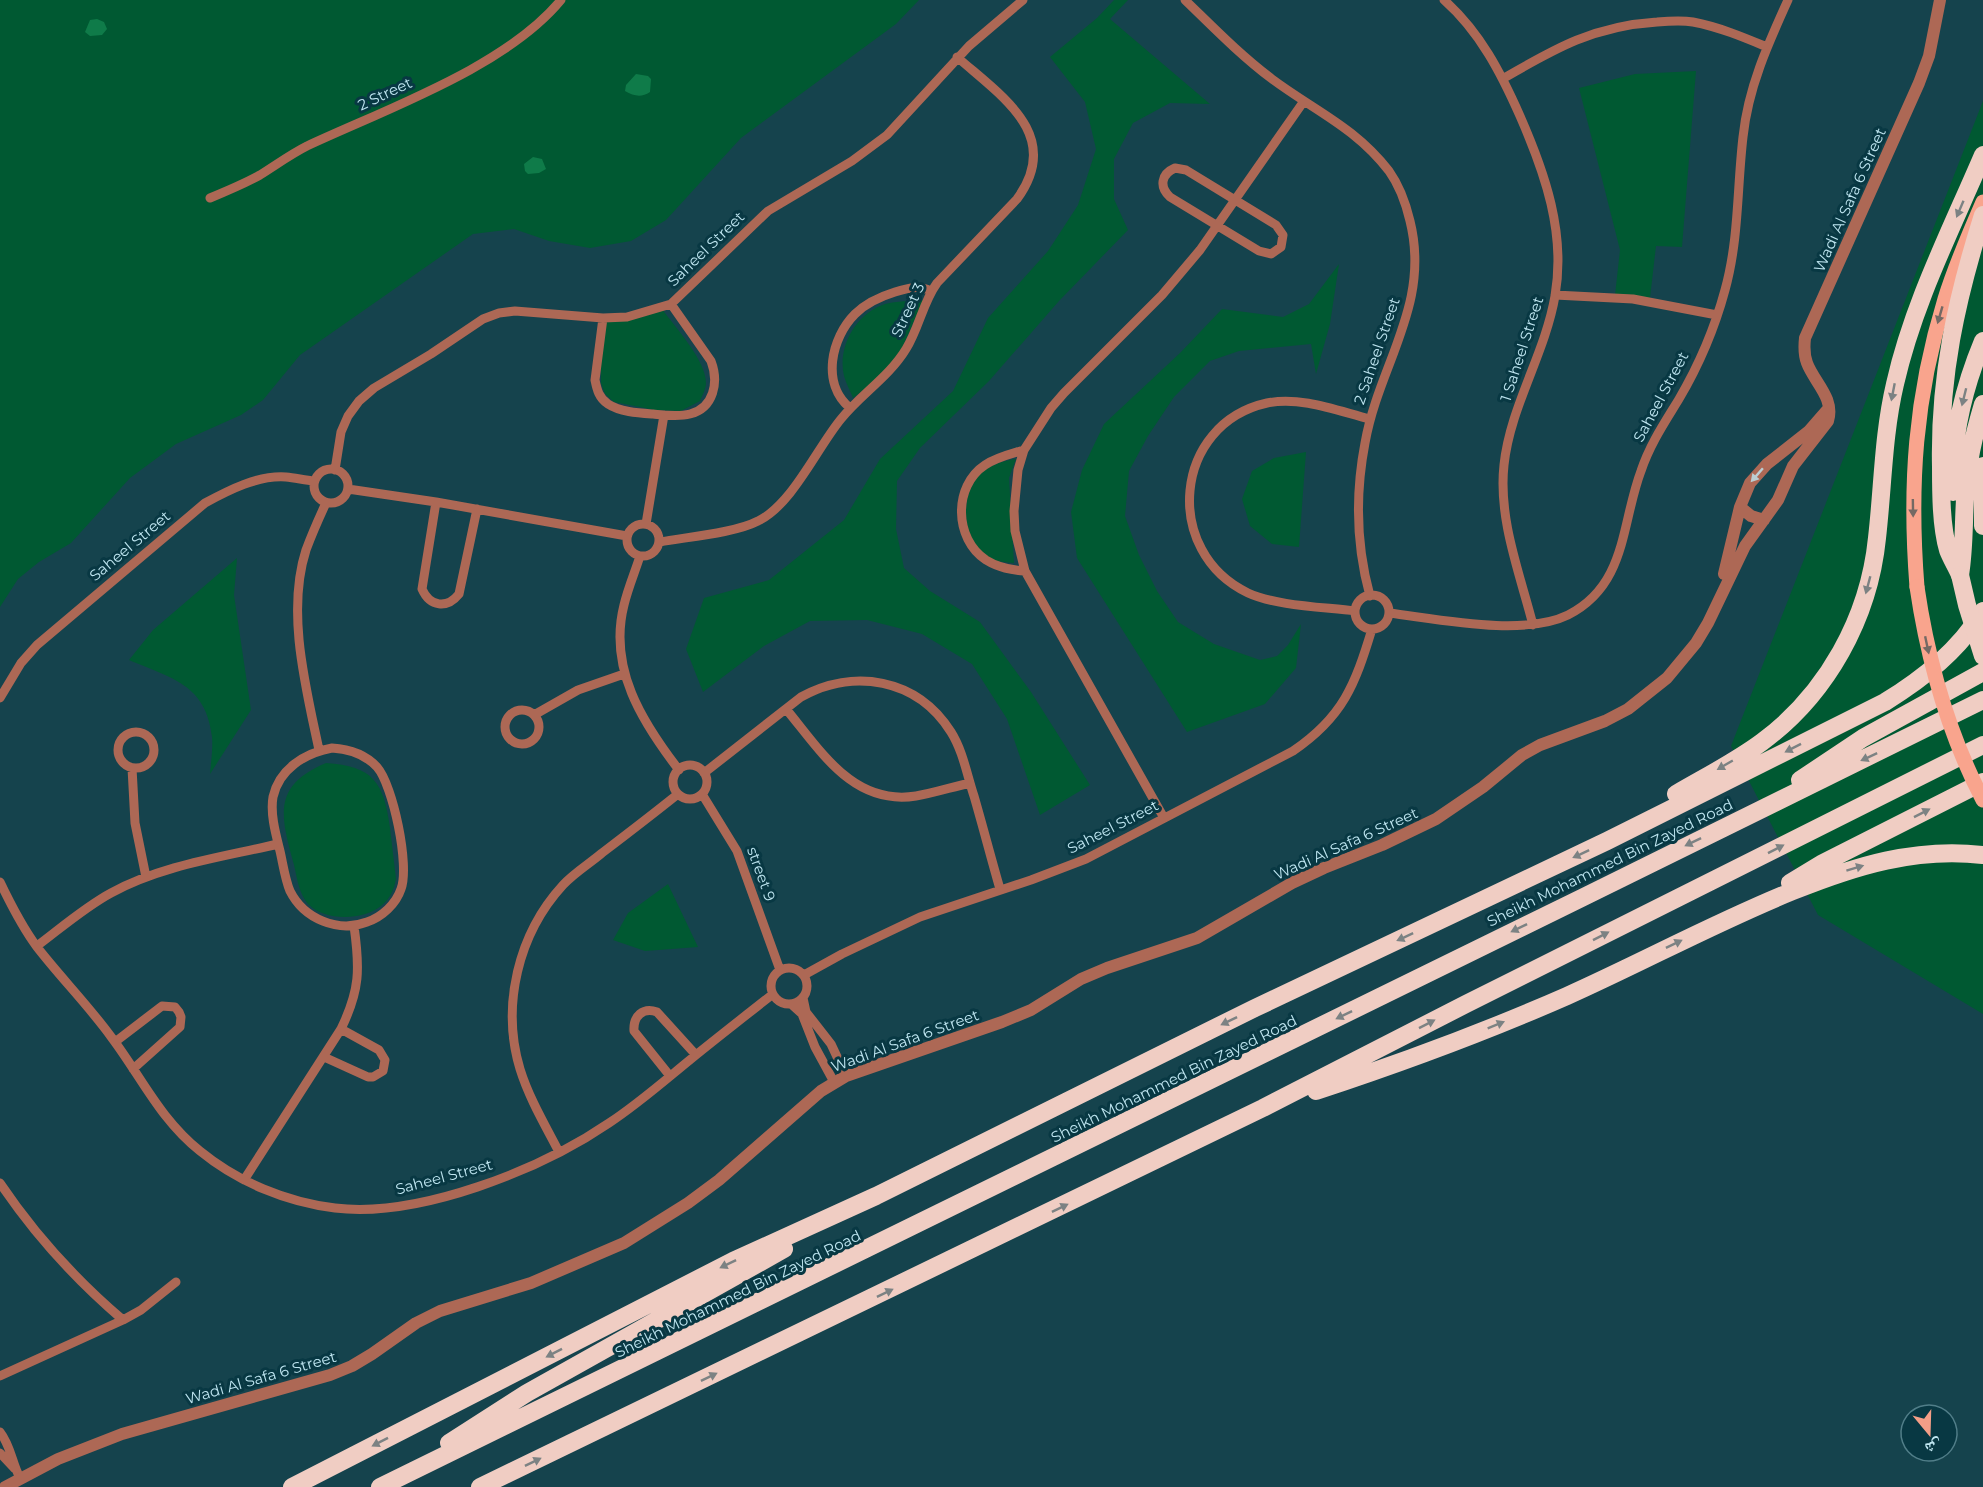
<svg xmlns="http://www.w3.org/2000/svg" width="1983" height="1487" viewBox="0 0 1983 1487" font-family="Montserrat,'Noto Naskh Arabic',sans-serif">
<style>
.green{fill:#005932}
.forest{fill:#0f7b49}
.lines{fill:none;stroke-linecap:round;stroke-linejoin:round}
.minor{stroke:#ad6855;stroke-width:9}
.tertiary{stroke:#ad6855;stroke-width:12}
.primary{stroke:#f9a48d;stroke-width:15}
.motorway{stroke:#f0cdc3;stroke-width:18}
.primary-bridge{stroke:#f9a48d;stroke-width:15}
.motorway-bridge{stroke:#f0cdc3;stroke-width:18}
.oneway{fill:#7c8283}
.oneway2{fill:#746964}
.oneway3{fill:#bbcdd2}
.labels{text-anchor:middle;stroke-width:6;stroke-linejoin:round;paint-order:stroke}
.street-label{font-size:15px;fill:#bfe6f1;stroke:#083843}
</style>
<rect width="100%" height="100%" fill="#15434d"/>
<path class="green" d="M0,0H919L896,24L741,138L666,220L631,241L590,248L549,241L514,229L473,234L300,355L263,400L241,415L176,444L130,478L71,543L39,562L18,579L0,607Z
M1114,0H1128L1110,19L1210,104L1170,103L1133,123L1114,159V199L1128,230L1059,301L989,381L920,448L897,481L896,529L904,568L930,591L980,622L1031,692L1090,785L1040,815L1007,719L972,664L922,634L867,620L810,621L764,646L703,692L686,649L704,598L769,580L844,520L880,459L953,391L988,318L1048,251L1078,205L1096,149L1085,102L1050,57L1097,18Z
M1696,71L1682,247L1656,246L1650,298L1615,295L1620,250L1579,88L1635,74Z
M1983,101V1014L1818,915L1731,746Z
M1339,264L1330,324L1316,374L1311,344L1239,351L1210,361L1174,397L1148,436L1129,471L1125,516L1139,555L1157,591L1178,622L1214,644L1260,660L1277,656L1288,645L1301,624L1296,668L1265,704L1187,732L1077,558L1071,512L1082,470L1104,424L1180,353L1222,309L1283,317L1309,304Z
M923,300L900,353L880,377L853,398C850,391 846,383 844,376C837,347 856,313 885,304C897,301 910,301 923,300Z
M662,309C675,327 706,360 706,383C706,389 702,396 700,401L681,411L655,410L614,402L605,394L601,383V322Z
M1306,452L1299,547L1272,544L1250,526L1242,499L1252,471L1274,458Z
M1016,459L1009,478L1014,563C1007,562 997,562 991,559C962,543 959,500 978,476C987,465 1003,461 1016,459Z
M237,558L234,595L251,710L210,774C211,762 213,748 212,737C206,684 171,678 129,660L153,630Z
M326,763C373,766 384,782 390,828C392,845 394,862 396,879C394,890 390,899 381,906C362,921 324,921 308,904C299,894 297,878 294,865C281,817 271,786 326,763Z
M668,884L698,947L645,951L613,940L628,913Z"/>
<path class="forest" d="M97,19L104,22L107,29L102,35L90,36L85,32L90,20Z
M636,74L648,76L651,79L650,92C641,98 634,96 625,91L626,85Z
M533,157L542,159L546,169L539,173L528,174L525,171L524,164Z"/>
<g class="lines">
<path class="minor" d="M1185,0C1213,27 1240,55 1272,79C1315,111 1355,127 1389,171C1399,185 1406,204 1410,221C1431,305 1379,364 1365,443C1355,495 1356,545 1370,596
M1444,0C1480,32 1501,73 1520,116C1545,173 1566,233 1555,296C1545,354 1510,407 1504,465C1498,519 1520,574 1533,625
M1504,78C1556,48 1594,26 1657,22C1668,21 1682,20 1693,22C1719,27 1743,37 1767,47
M1175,168L1186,170L1276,225L1283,235L1281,247L1271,254L1259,251L1170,197C1159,187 1161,174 1175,168Z
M210,198C227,191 244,184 260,175C276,165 291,154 307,146C386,109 506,67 561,0
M1555,295L1633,299L1717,315
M603,318L595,380C597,390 599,398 608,404C620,412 638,413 653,414C664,415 678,417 690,414C714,408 719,382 711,361L671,304
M850,408C821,384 831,338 855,314C865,304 882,296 895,292C908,288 919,285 931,291
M1024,450C1011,454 997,457 985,465C953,486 954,539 986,560C999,568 1011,570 1025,571
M314 486a17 17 0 1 1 34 0a17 17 0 1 1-34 0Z
M335,470L341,432L348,416L359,401L374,388L431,354L483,319L499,313L515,311L603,318L627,317L671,304L768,211L852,161L887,135L969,46L1023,0
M348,489L436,502L627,536
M436,502L422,589C430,607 447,609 459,594L477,509
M627 540a16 16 0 1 1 32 0a16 16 0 1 1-32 0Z
M646,524L664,415
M660,542C687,537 735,533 758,521C792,505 817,448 841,419C861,394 889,377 906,349C919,328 923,302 937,283L1017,199C1064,135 1001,96 957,57
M640,556C635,572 628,588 624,605C608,668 642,722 679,770
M1355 612a17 17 0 1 1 34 0a17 17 0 1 1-34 0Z
M1355,611C1324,607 1276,606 1248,593C1162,552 1173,424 1267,403C1301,396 1338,411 1370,419
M1389,613C1438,619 1523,637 1568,615C1627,585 1621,524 1641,471C1650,444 1665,422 1679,399C1699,365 1715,327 1725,290C1739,240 1737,188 1743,137C1748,88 1768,44 1788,0
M0,698L21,663L37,645L205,503C229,490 258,475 286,477C295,478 305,480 314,481
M786,709C821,751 853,806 916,796C934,793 952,787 970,783
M505 727a17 17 0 1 1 34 0a17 17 0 1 1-34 0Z
M534,715L578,690L624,674
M118 750a18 18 0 1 1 36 0a18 18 0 1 1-36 0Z
M332,748C349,749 365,754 377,767C393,785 410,866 401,889C396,904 382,917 367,922C338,933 304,919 290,891C285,879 283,864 280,851C276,835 270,814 273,797C279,769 305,753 332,748Z
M319,750C306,688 286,612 306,550C312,534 319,518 326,503
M673 782a17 17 0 1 1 34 0a17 17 0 1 1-34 0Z
M132,768L135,823L146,877
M704,773L801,697C853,668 917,678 951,732C963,751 967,775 974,796C983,827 991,858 1000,889
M702,794L737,851L780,970
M1164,818L1025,571L1015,531L1014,511L1018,470L1024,450L1051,408L1064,393L1162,295L1200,250L1304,101
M0,882C11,905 22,927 37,947C61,978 89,1006 112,1038C142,1078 160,1119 200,1151C238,1182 286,1202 335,1208C419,1218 540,1170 609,1123C638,1104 664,1081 691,1059C718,1037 745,1016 773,994
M37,946C61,928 85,907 111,893C162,865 223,857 278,844
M771 986a18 18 0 1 1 36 0a18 18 0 1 1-36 0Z
M804,975L842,954L920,917L1031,880L1086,859L1293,751C1343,717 1355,685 1372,629
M803,998L806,1012L831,1044L846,1076
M791,1004L802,1014L815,1047L834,1082
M115,1042L162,1006L175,1007L179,1012L181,1017L180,1027L133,1069
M324,1057L368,1077H373L383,1071L385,1060L379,1050L341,1029
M670,1076L634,1031C633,1016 643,1007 657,1012L696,1055
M559,1152C545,1125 529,1098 520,1069C501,1006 518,934 563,885C574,873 589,864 602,853C627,834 653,814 678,794
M244,1180L341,1029C360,990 360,969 354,926
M0,1183C35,1235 75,1279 123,1320
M0,1376L123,1320L141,1310L176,1282
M0,1432C11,1446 12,1463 20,1478
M0,1453L15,1469"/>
<path class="tertiary" d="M1740,507L1751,516L1764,520
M1724,574L1740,507L1750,483L1767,464L1809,431L1829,408
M5,1487L58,1459L122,1434L330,1375L352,1366L372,1354L416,1323L440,1311L531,1283L624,1243L688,1203L719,1180L821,1091L846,1076L1002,1022L1031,1010L1081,979L1107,968L1197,938L1292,883L1324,868L1382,845L1436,819L1483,787L1522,755L1540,745L1605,721L1628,709L1667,678L1696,643L1708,623L1745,546L1778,500L1793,466L1828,421C1835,398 1814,382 1807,363C1804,355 1804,347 1805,338L1919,83L1929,56L1940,0"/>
<path class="primary" d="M1917,587C1909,485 1915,397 1945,299C1955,266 1969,234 1983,202"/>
<path class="motorway" d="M1983,466V526
M1953,492C1951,440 1963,389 1983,341
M1960,575C1956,566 1951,558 1948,550C1941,526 1941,492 1941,467C1939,378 1956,300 1983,215
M1960,575C1965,545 1963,516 1966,486C1968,458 1975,431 1983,404
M1800,780L1863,738L1983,672
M1676,794C1705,777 1735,762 1762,742C1827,694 1869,618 1877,538C1883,486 1883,435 1895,384C1913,304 1951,230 1983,155
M1790,883L1823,863L1983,782
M1316,1091C1401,1063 1485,1032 1567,996C1643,962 1716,922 1793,891C1855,866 1916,847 1983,855
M449,1443L527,1393L784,1249
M292,1487L733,1261L876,1196L1255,1008L1607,841L1885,702C1924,678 1959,650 1983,611
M380,1487C916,1228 1449,963 1983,700
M480,1487L1263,1108L1466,1004L1983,745"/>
<path class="primary-bridge" d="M1917,587C1928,662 1948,733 1983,800"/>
<path class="motorway-bridge" d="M1960,575L1967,605L1983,656"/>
</g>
<defs><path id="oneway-solid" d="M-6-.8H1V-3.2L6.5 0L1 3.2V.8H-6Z" transform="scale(1.5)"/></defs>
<g class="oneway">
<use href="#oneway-solid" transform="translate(1960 209) rotate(113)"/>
<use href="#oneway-solid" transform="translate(1893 392) rotate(101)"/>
<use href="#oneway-solid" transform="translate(1964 397) rotate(104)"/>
<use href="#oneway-solid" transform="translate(1868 585) rotate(105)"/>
<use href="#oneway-solid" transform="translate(1793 748) rotate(153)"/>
<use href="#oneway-solid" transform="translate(1869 757) rotate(155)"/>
<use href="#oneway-solid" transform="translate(1725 765) rotate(150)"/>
<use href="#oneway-solid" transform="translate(1922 813) rotate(-27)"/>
<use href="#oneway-solid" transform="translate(1693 842) rotate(154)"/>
<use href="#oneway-solid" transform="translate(1776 849) rotate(-27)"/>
<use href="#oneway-solid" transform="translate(1581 854) rotate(155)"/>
<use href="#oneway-solid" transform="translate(1855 868) rotate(-17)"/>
<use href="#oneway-solid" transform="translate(1519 928) rotate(154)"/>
<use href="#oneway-solid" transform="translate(1601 936) rotate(-27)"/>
<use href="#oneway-solid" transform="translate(1405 937) rotate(155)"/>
<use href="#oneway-solid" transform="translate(1674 944) rotate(-26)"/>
<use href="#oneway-solid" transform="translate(1344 1015) rotate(154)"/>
<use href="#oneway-solid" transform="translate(1229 1021) rotate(154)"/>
<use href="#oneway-solid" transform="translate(1427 1024) rotate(-27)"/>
<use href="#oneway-solid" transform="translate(1496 1025) rotate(-22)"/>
<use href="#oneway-solid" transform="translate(1060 1208) rotate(-26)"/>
<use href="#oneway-solid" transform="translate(728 1264) rotate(154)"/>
<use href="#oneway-solid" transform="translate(885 1293) rotate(-26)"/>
<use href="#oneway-solid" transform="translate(554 1353) rotate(153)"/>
<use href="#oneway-solid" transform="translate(709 1377) rotate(-26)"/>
<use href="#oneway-solid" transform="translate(380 1442) rotate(153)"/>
<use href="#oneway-solid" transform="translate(533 1462) rotate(-26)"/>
</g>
<g class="oneway2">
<use href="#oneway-solid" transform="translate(1940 315) rotate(106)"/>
<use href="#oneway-solid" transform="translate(1913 508) rotate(89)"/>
<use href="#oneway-solid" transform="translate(1927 645) rotate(78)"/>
</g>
<use class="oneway3" href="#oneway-solid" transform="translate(1757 475) rotate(131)"/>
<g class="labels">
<g class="street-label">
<text transform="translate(385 94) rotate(-25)" y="5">2 Street</text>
<text transform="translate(1850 200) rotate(-66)" y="5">Wadi Al Safa 6 Street</text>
<text transform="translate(706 249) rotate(-44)" y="5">Saheel Street</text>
<text transform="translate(908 310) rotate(-65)" y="5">Street 3</text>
<text transform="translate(1522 349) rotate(-72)" y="5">1 Saheel Street</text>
<text transform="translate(1377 351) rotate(-71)" y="5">2 Saheel Street</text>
<text transform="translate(1661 397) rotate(-62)" y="5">Saheel Street</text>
<text transform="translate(130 546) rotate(-40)" y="5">Saheel Street</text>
<text transform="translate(1113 827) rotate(-27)" y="5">Saheel Street</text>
<text transform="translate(1346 844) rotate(-24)" y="5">Wadi Al Safa 6 Street</text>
<text transform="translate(1610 863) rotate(-26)" y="5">Sheikh Mohammed Bin Zayed Road</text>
<text transform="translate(761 874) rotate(70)" y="5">street 9</text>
<text transform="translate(905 1041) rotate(-20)" y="5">Wadi Al Safa 6 Street</text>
<text transform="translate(1174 1079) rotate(-26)" y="5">Sheikh Mohammed Bin Zayed Road</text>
<text transform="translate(444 1177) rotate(-15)" y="5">Saheel Street</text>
<text transform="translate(738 1294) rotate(-26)" y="5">Sheikh Mohammed Bin Zayed Road</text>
<text transform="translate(261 1378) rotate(-16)" y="5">Wadi Al Safa 6 Street</text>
</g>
</g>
<g transform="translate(1929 1433) rotate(161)"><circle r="28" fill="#083843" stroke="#517e89" stroke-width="1.5"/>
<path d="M0-4.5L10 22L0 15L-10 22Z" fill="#f49e87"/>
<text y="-9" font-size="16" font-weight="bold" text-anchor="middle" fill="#bfe6f1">ش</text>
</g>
</svg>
